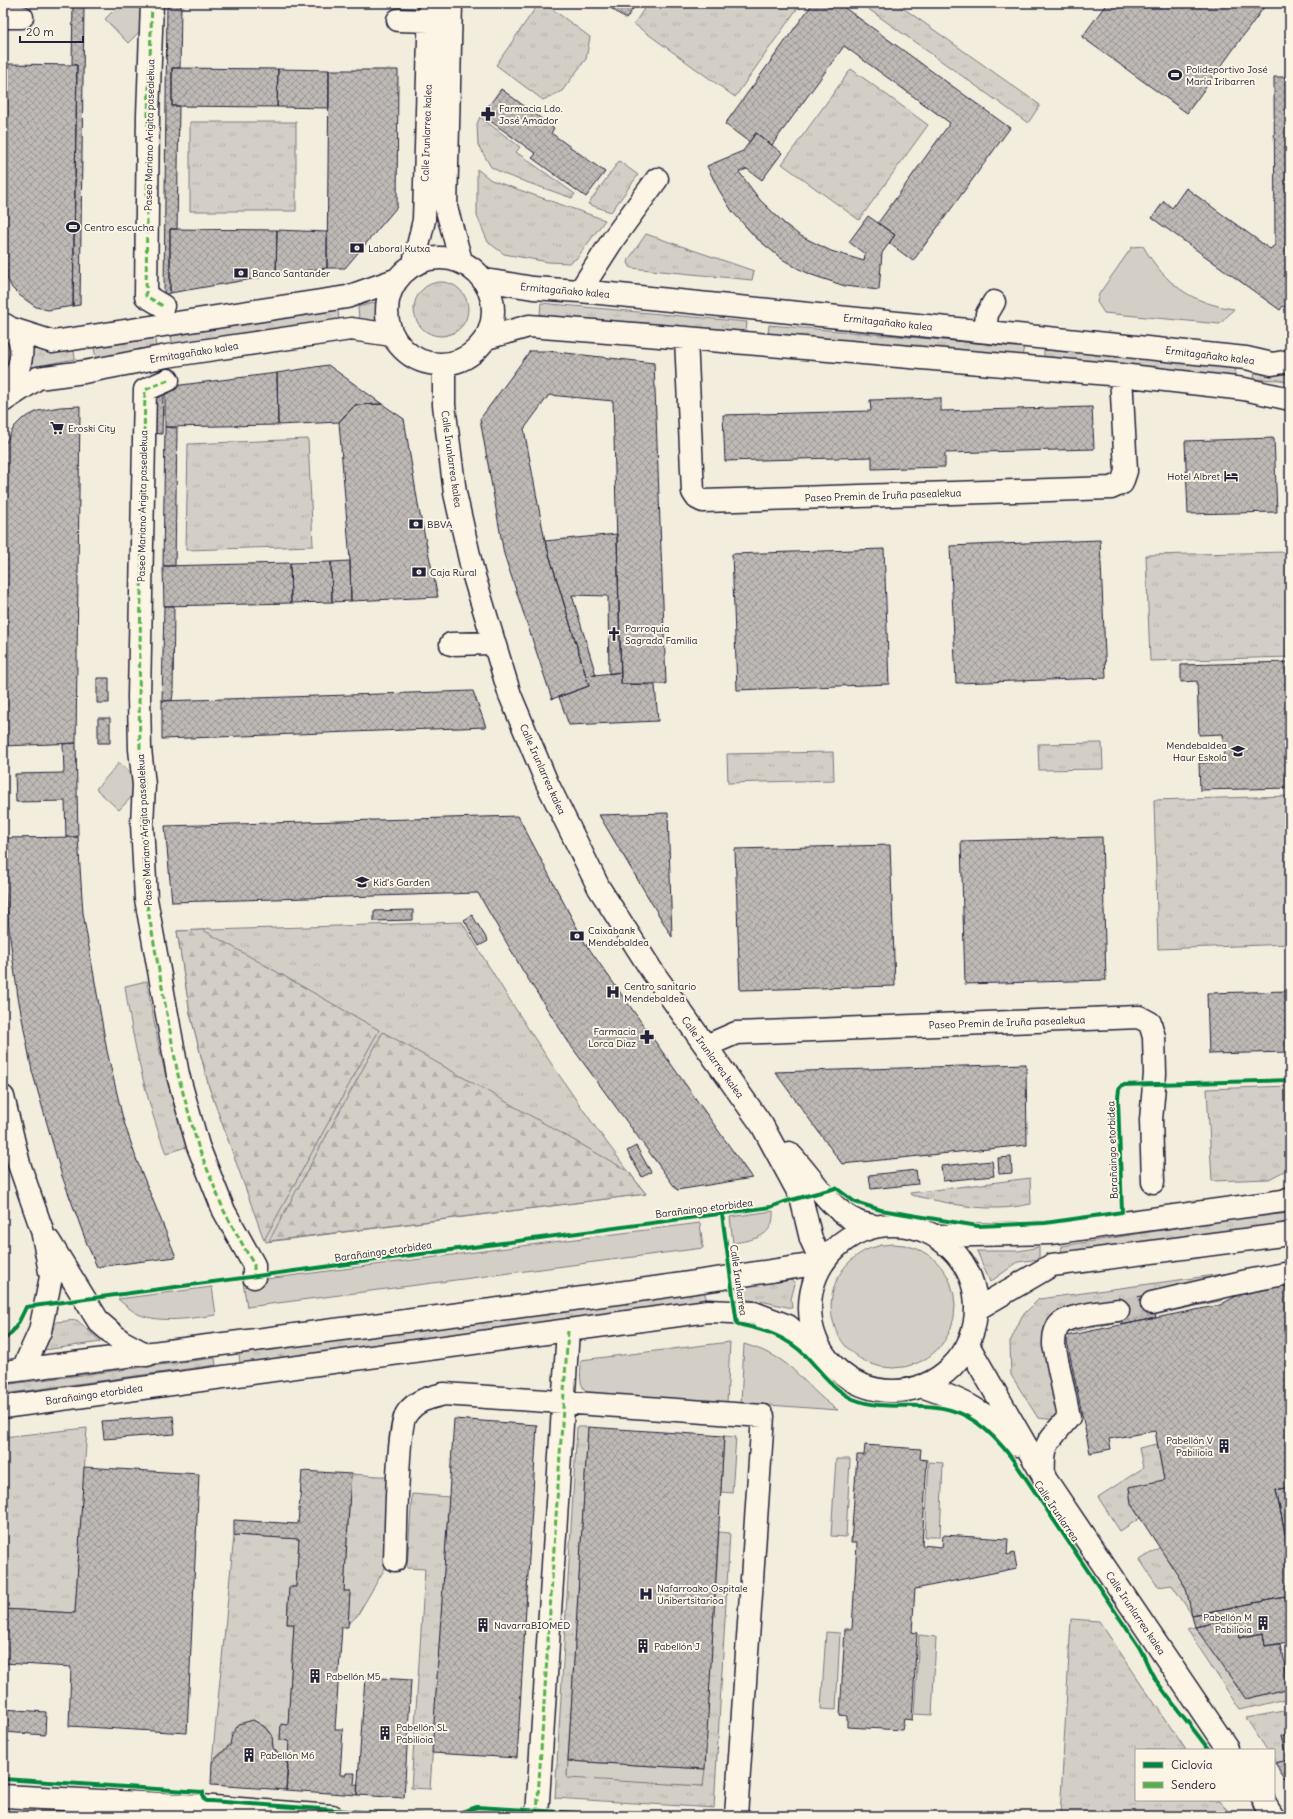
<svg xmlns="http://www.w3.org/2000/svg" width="1293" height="1819" viewBox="0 0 1293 1819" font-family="Delius,sans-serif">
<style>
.grass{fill:url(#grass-tufts);stroke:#7b7880}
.forest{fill:url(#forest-firs);stroke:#7b7880}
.garden{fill:#d4cfc6;stroke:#7b7880}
.building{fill:url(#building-cross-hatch);stroke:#22223b}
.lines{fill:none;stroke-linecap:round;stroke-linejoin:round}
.minor-tunnel{stroke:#c9c4bd;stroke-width:22;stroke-dasharray:22 11;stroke-linecap:butt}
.minor-casing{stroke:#22223b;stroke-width:25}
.major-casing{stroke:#22223b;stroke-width:25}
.minor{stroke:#fcf5e5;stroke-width:22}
.major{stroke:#fcf5e5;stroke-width:22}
.quiet{stroke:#55b146;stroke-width:3;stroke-dasharray:6 3;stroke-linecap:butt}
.cycleway-casing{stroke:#fcf5e5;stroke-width:6}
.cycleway{stroke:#00873e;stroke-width:4}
.labels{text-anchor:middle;stroke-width:4;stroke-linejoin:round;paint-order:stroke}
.poi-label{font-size:10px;fill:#22223b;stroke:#fcf5e5;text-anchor:start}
.street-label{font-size:10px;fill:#22223b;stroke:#fcf5e5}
</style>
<defs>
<pattern id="grass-tufts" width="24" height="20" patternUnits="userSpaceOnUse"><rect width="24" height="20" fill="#d4cfc6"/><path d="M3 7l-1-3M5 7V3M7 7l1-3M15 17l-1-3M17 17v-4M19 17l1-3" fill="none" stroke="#b6b1ab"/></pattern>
<pattern id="forest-firs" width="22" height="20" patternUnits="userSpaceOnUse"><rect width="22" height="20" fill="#d4cfc6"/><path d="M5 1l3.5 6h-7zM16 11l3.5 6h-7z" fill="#b6b1ab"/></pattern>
<pattern id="building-cross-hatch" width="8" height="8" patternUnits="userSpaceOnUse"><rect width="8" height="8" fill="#bfbab6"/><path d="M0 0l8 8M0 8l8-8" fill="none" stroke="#9b9795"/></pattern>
</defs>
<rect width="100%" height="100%" fill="#f3edde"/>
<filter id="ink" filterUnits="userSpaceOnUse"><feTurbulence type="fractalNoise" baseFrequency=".025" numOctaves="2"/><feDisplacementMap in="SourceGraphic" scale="8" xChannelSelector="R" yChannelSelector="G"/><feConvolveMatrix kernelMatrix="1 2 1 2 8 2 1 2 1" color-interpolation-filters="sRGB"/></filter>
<g filter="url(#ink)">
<path class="grass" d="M539,3H544L590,37L586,59L562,91L543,100L496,65Z
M648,3H801L735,97L634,24Z
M860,3H896L1040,105L1028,123Z
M851,69L928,125L859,220L782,164Z
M480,117L520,147L516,152L575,194L572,198L506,175L491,167L478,145L477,124Z
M190,122H296V211H190Z
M619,161L638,175L611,212L588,204Z
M477,169L491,180L605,220L577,258L569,263L548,262L504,254L488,242L477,216Z
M646,234L754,271L752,280L631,268L628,263L629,259Z
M414 309a27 27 0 1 1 54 0a27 27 0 1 1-54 0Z
M376,302L375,323L359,319L358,307Z
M541,303L747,322L746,332L540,315Z
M338,310L339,320L173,346L171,336Z
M769,325L1024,347L1022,356L768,335Z
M155,338L156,348L96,358L94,348Z
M32,347L53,352L74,351L75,359L32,367Z
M1044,350L1236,365L1235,376L1044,360Z
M1255,369L1290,371V383L1280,380L1254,379Z
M308,439L313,546L186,550L188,444Z
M1290,552V657L1150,661L1146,555Z
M1102,743L1103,769L1039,770L1038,744Z
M833,752L834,780L728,783L727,754Z
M1290,796V944L1158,949L1154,800Z
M462,922C518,1016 578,1108 646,1194L266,1242L209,1087L190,1013L177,931L203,930L209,928L213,930Z
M147,981C156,1037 167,1093 188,1146L166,1154C146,1099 133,1044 125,986Z
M1290,1086V1168L1269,1179L1212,1181L1207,1089Z
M1030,1178L1031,1204C1020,1206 1009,1208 997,1208C969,1209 939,1201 911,1195L910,1193Z
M1290,1213V1226L1061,1255L1062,1246L1225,1220Z
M1039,1247V1259L1018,1262L990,1282L977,1251H1019Z
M1245,1271L1247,1287L1220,1301L1062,1334L1057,1420L1038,1418L1011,1375L1010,1342L1022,1316L1039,1299Z
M792,1280L795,1284L791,1299L792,1308L765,1302L740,1299L737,1287Z
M704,1291L707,1301L240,1364L239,1354Z
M77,1320L101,1342L44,1350L56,1322Z
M215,1358L216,1365L3,1394V1385Z
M577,1427H588L567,1777L703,1786L719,1532L730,1533L714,1808L555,1798Z
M87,1428L75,1613L3,1609V1437Z
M1157,1444L1164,1480L1129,1488L1131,1504L1140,1518L1120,1531L1098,1497L1143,1468L1139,1448Z
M351,1474L393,1477L388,1563L357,1616L348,1624L350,1591H344Z
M412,1494L449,1497L430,1789L411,1788L425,1569L407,1568Z
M234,1535L299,1539L296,1587H289L287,1624H294L288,1725H281L280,1740L289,1741L288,1765L273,1748L272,1736L265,1727L253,1720L212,1762Z
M1160,1547L1186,1588L1192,1615L1172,1585L1158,1587L1140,1560Z
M1071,1619L1099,1621L1186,1750H1136V1800H1220L1231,1816H1060Z
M1195,1627L1246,1699L1289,1688L1290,1698L1240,1710L1187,1629Z
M1290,1710V1734L1282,1736L1288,1760L1275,1763L1274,1750H1267L1246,1718Z
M474,1813L525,1815L465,1816Z"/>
<path class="forest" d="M203,930L379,1030L264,1240L209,1087L190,1013L177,931Z
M383,1032L628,1171L646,1194L269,1241Z"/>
<path class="garden" d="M121,3H135L151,20L128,43L105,19Z
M1143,246C1165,284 1191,303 1234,309L1220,324L1104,313L1097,302L1099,294L1132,247Z
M119,763L143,785L119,810L96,789Z
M773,1211C775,1237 753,1240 733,1243L730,1217Z
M700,1223L703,1248L247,1307L243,1282Z
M831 1306a62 62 0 1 1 124 0a62 62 0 1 1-124 0Z
M212,1287L216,1315C192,1318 161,1324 138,1314C130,1310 124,1304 118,1299Z
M730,1342L727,1403L591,1395C577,1387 581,1374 581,1360Z
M744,1344C760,1349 776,1355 789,1366C806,1381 819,1398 838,1410L741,1403Z
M724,1436L736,1437L732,1493L721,1492Z
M836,1459H850L846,1537L831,1536Z
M929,1462L943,1463L940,1537H925Z
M826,1632L840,1633L836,1710L821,1709Z
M919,1635L936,1637L932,1715L914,1714Z
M568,1761L705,1769L703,1786L567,1778Z"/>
<path class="building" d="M73,3H84L80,305L73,306L77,65L72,64Z
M167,3H181L180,68H172V106H179L177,229H170V293L164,295Z
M604,3H637L626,19Z
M813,3H838L1010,128L913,261L889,243L895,235L878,223L950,123L844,46L772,145L756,133L749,142L725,124Z
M1107,3H1267L1187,113L1082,37Z
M8,64L77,65L73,306L48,310L36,307L19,295L12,288L7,278L5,235Z
M172,68L278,69L277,107L172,106Z
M278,69L329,70V108L277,107Z
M329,70H398L397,207L345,268H327Z
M1274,77H1290V309L1283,306L1280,310L1152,218L1164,201L1172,208L1186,188L1270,249L1275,245Z
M501,89L554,128L551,133L605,172L586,197L532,158L536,154L482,115Z
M756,133L782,153L762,180L747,169L739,172L760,200L785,224L799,235L831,251L864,261L865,254L849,242L868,216L895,235L882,253L879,290L845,286L812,275L797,268L782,259L755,237L732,211L719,190L707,166L743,151Z
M170,229L277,230L276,275L170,293Z
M277,230L327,232V268L276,275Z
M530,351H548L654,363L666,684H621L613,401L549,395L524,429L545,541L589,686L552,699L504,554L480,419Z
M328,365L382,404L355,405L339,422L278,425L277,373Z
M277,373L278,425L165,427V387Z
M151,394L163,395L162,434L150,433Z
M941,398V411L1092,407L1094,449L945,453V467L872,469V457L725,461L723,415L871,411L870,400Z
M382,404L404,419L419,510L438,597L351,601L350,561L339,422L355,405Z
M80,406L76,743L3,746V473L5,444L14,427L22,419L38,411L60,407Z
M165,427L177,428L175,566H163Z
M1274,438L1277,512L1188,514L1185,441Z
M617,534L621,672L609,674L608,596L572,595L596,675L586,676L545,541Z
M1100,540L1106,678L956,683L950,546Z
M884,549L889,684L737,690L732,554Z
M350,561L351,601L332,602L331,562Z
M331,562L332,602L291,603L290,563Z
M290,563L291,603L164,606L163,566Z
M164,606H174L173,693L172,700L162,701Z
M1290,662V680H1287L1290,788L1200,790L1199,763L1224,762L1223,734L1199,735L1197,681L1181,682V665Z
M621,672V684L655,685L658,721L569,725L559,697L589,686L586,676Z
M97,678H109V703H97Z
M473,691L486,727L162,739V701Z
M98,718H110V743H98Z
M76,743L78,837H66L65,801L16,802L15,774L64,773L63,744Z
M668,813L672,937L599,815Z
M518,816L585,943L752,1178L677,1190L571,1046L523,971L478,893L172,902L165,826Z
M78,837L83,913L107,1051L123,1119L137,1161L176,1257L97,1267L87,1244L62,1176L32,1071L18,997L11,946L5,890L3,838Z
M1102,837L1106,980L965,984L961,841Z
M890,845L895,986L740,990L735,849Z
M413,910V920L374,921V911Z
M472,915L488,941L479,946L464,920Z
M1290,991V1052L1209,1054L1207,993Z
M1026,1064L1027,1145L842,1164L775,1072Z
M636,1146L651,1172L642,1177L627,1151Z
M1011,1157L1012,1173L999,1174L998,1158Z
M992,1161L994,1176L943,1181L941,1166Z
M916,1170L918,1184L871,1189L869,1175Z
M1290,1282V1487L1276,1490L1290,1557V1596L1192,1615L1186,1588L1131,1504L1129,1487L1164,1480L1155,1431L1109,1439L1111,1449L1090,1453L1066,1336L1220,1305L1247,1290Z
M1151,1294L1156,1318L1122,1325L1118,1301Z
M173,1416L175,1434L104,1439L102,1421Z
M454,1419L537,1425L517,1758L432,1753Z
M588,1427L724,1436L705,1769L568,1761Z
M865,1445L921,1449L920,1459L927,1460L922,1545L942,1547L943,1535L1008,1539L1007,1555L1014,1553L1017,1568L915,1589L912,1632L917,1633L912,1720L904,1719L902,1730L847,1727V1716L840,1715L845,1629H852L857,1543H851L857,1455H864Z
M84,1467L199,1474L187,1733L69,1726L71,1667L3,1663V1609L75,1613Z
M302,1471L351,1474L344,1591H350L348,1627H342L335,1729H343L340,1775H346V1773H355L354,1785H358L357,1795L286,1790L289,1741L280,1740L281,1724L288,1725L294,1624H287L289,1587H296L299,1539L234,1535V1520L298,1524Z
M1290,1487V1557L1276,1490Z
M1290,1596V1649L1288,1642L1265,1646L1263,1633L1239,1638L1235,1618L1195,1627L1192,1615Z
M1235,1618L1239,1638L1263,1633L1265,1646L1280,1644L1289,1688L1246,1699L1195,1627Z
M365,1677L411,1680L404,1798L357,1795Z
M3,1709L46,1712L45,1735L3,1732Z
M253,1720L265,1727L272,1736L273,1748L288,1765L286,1790L211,1785L212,1762L230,1745L232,1734L239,1724Z
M1290,1734V1768L1282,1736Z
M1288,1760L1290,1768V1785L1275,1763Z"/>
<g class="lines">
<path class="minor-tunnel" d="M1118,1310L1152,1303"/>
<defs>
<path id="minor" d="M152,3L148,115L146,296L163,306
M451,3L446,207L461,261
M3,17H22
M398,20L430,21
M387 311a53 53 0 1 1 106 0a53 53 0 1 1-106 0Z
M414,263L424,220L430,3
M485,280L533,288L580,291L1246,358L1272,364L1290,361
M580,291L614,238L657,179
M12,329L53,342L347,297L395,280
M985,331L987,314L994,302
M487,338L529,326L686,338L1121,375L1244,389L1290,399
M686,338L693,492L697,498L703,501L1111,488L1122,483L1126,471L1121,375
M444,365V405L455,493L473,573L510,695L547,783L599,888L652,971L762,1125L801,1197L811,1239L822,1263
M168,380L145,390L139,697L140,749L144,785L142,824L146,899L178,1075L198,1146L224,1211L254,1265V1277
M3,399C16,377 36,342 5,325
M3,401L38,378L84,372L167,356L351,329L392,335
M451,644L493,643
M706,1046L736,1033L1139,1017L1150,1023L1154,1037L1155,1074L1151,1120L1153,1182
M3,1097L19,1164L42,1230L51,1277L40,1331L23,1369
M789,1153C811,1175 828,1208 856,1221C862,1224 869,1225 874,1226
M49,1241L99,1322L121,1341L147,1355
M1152,1303L1247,1281L1290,1273
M1044,1477C1042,1443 1048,1442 1069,1417L1054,1345C1054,1338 1054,1330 1060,1324C1069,1315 1105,1312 1118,1310
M395,1560C396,1537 397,1425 407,1413C417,1400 428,1398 444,1394L763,1416L736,1816
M3,1796L200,1806L199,1816
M1263,1800L1273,1816
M200,1806L332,1816
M537,1816L568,1330"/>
<path id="major" d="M810 1308a83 83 0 1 1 166 0a83 83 0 1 1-166 0Z
M937,1236L1050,1233L1283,1201L1290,1198
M977,1309L1052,1265L1290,1234
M968,1345L1044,1477L1227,1748
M3,1372C276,1336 550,1306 822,1263
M921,1386C963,1400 987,1411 1017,1445
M3,1407L708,1311L754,1313L788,1326L834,1367"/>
</defs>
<use href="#minor" class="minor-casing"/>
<use href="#major" class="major-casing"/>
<use href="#minor" class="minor"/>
<use href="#major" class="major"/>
<path class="quiet" d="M152,3L148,115L146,296L163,306
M168,380L145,390L139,697L140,749L144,785L142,824L146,899L178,1075L198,1146L224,1211L254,1265V1277
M537,1813L568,1330"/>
<defs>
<path id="cycleway" d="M722,1214L737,1324C763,1329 787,1337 806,1356C820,1371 834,1390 853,1399C890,1414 926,1396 966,1416C1001,1435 1021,1472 1043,1504C1075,1551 1107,1599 1139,1647C1145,1657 1148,1668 1154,1677C1171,1703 1191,1725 1209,1750
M3,1340C15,1332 20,1320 26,1307L771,1207L784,1202L836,1188L855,1202L881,1210L978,1226L1045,1223L1122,1212L1118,1098L1119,1089L1122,1085L1290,1080
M3,1779L203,1792V1797L206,1801H211L375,1813L446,1816
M449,1816L477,1807L626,1816"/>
</defs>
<use href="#cycleway" class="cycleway-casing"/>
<use href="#cycleway" class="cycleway"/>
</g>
</g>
<defs>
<symbol id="stadium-bare" viewBox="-9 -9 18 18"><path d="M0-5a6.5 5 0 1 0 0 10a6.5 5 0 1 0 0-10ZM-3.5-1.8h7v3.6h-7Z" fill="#22223b" stroke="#fcf5e5" stroke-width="2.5" paint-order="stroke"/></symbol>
<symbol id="pharmacy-bare" viewBox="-9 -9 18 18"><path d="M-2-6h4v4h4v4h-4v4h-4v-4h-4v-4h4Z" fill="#22223b" stroke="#fcf5e5" stroke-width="2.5" paint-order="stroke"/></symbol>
<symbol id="bank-bare" viewBox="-9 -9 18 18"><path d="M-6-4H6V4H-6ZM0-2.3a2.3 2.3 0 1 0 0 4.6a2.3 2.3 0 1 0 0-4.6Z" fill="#22223b" stroke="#fcf5e5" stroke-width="2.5" paint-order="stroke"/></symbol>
<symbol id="supermarket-bare" viewBox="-9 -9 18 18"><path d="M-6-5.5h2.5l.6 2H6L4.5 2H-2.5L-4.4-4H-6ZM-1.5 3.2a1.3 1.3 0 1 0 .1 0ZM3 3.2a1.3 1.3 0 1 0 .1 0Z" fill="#22223b" stroke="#fcf5e5" stroke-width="2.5" paint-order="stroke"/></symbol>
<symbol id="hotel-bare" viewBox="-9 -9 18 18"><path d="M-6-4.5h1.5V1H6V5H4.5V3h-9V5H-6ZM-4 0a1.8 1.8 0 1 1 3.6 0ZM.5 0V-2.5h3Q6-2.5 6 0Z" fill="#22223b" stroke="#fcf5e5" stroke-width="2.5" paint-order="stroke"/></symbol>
<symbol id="church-bare" viewBox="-9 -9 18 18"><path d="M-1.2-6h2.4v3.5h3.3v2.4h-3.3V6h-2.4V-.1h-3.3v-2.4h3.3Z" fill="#22223b" stroke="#fcf5e5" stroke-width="2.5" paint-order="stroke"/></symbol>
<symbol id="school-bare" viewBox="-9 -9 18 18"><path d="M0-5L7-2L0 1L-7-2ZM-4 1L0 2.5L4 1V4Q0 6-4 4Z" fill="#22223b" stroke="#fcf5e5" stroke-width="2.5" paint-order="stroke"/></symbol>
<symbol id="hospital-bare" viewBox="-9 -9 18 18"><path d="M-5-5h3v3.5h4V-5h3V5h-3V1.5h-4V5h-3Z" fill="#22223b" stroke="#fcf5e5" stroke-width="2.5" paint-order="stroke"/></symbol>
<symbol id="building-bare" viewBox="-9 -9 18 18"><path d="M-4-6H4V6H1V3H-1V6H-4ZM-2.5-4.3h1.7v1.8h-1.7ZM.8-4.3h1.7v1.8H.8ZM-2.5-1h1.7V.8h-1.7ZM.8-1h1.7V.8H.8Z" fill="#22223b" stroke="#fcf5e5" stroke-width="2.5" paint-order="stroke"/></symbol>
</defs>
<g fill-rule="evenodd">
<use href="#stadium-bare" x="1165" y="65" width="20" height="20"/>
<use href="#pharmacy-bare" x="478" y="104" width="20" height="20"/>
<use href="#stadium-bare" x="63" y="217" width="20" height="20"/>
<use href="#bank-bare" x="347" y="238" width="20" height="20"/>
<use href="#bank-bare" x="231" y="263" width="20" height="20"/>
<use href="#supermarket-bare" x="47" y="418" width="20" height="20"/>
<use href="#hotel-bare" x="1221" y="466" width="20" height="20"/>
<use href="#bank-bare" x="406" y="514" width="20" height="20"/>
<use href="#bank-bare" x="409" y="562" width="20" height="20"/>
<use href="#church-bare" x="604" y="624" width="20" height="20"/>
<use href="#school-bare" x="1228" y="741" width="20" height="20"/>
<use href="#school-bare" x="352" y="872" width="20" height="20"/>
<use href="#bank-bare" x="567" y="926" width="20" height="20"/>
<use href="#hospital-bare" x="603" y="982" width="20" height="20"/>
<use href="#pharmacy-bare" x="637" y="1027" width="20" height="20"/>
<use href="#building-bare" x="1214" y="1436" width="20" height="20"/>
<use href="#hospital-bare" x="636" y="1584" width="20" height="20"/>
<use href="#building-bare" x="1253" y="1613" width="20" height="20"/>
<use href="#building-bare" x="473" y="1615" width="20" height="20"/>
<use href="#building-bare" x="633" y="1636" width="20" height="20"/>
<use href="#building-bare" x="305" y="1666" width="20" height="20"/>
<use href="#building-bare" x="375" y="1723" width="20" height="20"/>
<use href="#building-bare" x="239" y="1745" width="20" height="20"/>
</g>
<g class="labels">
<g class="poi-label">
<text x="1186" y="73">Polideportivo José<tspan x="1186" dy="12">María Iribarren</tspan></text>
<text x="499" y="112">Farmacia Ldo.<tspan x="499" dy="12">José Amador</tspan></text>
<text x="84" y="231">Centro escucha</text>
<text x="368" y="252">Laboral Kutxa</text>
<text x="252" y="277">Banco Santander</text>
<text x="68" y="432">Eroski City</text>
<text x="1220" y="480" text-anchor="end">Hotel Albret</text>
<text x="427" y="528">BBVA</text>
<text x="430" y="576">Caja Rural</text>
<text x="625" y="632">Parroquia<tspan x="625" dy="12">Sagrada Familia</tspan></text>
<text x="1227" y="749" text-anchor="end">Mendebaldea<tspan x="1227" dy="12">Haur Eskola</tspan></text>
<text x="373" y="886">Kid's Garden</text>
<text x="588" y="934">Caixabank<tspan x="588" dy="12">Mendebaldea</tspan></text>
<text x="624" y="990">Centro sanitario<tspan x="624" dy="12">Mendebaldea</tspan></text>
<text x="636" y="1035" text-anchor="end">Farmacia<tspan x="636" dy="12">Lorca Díaz</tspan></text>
<text x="1213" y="1444" text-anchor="end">Pabellón V<tspan x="1213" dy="12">Pabilioia</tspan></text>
<text x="657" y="1592">Nafarroako Ospitale<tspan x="657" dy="12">Unibertsitarioa</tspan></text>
<text x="1252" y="1621" text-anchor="end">Pabellón M<tspan x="1252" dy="12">Pabilioia</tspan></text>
<text x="494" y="1629">NavarraBIOMED</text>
<text x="654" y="1650">Pabellón J</text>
<text x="326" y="1680">Pabellón M5</text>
<text x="396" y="1731">Pabellón SL<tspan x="396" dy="12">Pabilioia</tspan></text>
<text x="260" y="1759">Pabellón M6</text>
</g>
<g class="street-label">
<text transform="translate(426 133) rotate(-88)" y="4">Calle Irunlarrea kalea</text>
<text transform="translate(149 135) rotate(-89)" y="4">Paseo Mariano Arigita pasealekua</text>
<text transform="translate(565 290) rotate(5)" y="4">Ermitagañako kalea</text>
<text transform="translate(888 322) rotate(6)" y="4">Ermitagañako kalea</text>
<text transform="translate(194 352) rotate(-9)" y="4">Ermitagañako kalea</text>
<text transform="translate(1210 355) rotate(7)" y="4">Ermitagañako kalea</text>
<text transform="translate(452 459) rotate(82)" y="4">Calle Irunlarrea kalea</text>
<text transform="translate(883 495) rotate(-2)" y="4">Paseo Premin de Iruña pasealekua</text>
<text transform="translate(142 506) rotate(-89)" y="4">Paseo Mariano Arigita pasealekua</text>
<text transform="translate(543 769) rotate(66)" y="4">Calle Irunlarrea kalea</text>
<text transform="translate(144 830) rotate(-93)" y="4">Paseo Mariano Arigita pasealekua</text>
<text transform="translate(1007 1022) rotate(-2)" y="4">Paseo Premin de Iruña pasealekua</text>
<text transform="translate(713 1057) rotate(54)" y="4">Calle Irunlarrea kalea</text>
<text transform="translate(1112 1150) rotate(-92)" y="4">Barañaingo etorbidea</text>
<text transform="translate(704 1208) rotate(-7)" y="4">Barañaingo etorbidea</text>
<text transform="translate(383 1251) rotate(-8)" y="4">Barañaingo etorbidea</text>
<text transform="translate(739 1280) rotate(82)" y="4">Calle Irunlarrea</text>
<text transform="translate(94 1394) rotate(-8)" y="4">Barañaingo etorbidea</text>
<text transform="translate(1057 1511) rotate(56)" y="4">Calle Irunlarrea</text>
<text transform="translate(1136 1613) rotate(56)" y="4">Calle Irunlarrea kalea</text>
</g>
</g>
<rect width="1293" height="1819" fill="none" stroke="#fcf5e5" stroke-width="16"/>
<rect x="8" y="8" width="1277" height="1803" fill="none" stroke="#22223b" stroke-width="1.5" filter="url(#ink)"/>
<rect x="1135" y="1749" width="140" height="52" fill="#fcf5e5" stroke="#a5a1a1"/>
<rect x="1143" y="1762" width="20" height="6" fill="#00873e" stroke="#a5a1a1"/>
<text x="1171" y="1769" font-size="12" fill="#22223b">Ciclovía</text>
<rect x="1143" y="1782" width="20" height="6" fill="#55b146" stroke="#a5a1a1"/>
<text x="1171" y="1789" font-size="12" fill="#22223b">Sendero</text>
<path d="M20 36v6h63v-6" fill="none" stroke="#22223b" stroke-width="2"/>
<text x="26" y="36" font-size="12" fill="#22223b" stroke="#fcf5e5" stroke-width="3" paint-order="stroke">20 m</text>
</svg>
